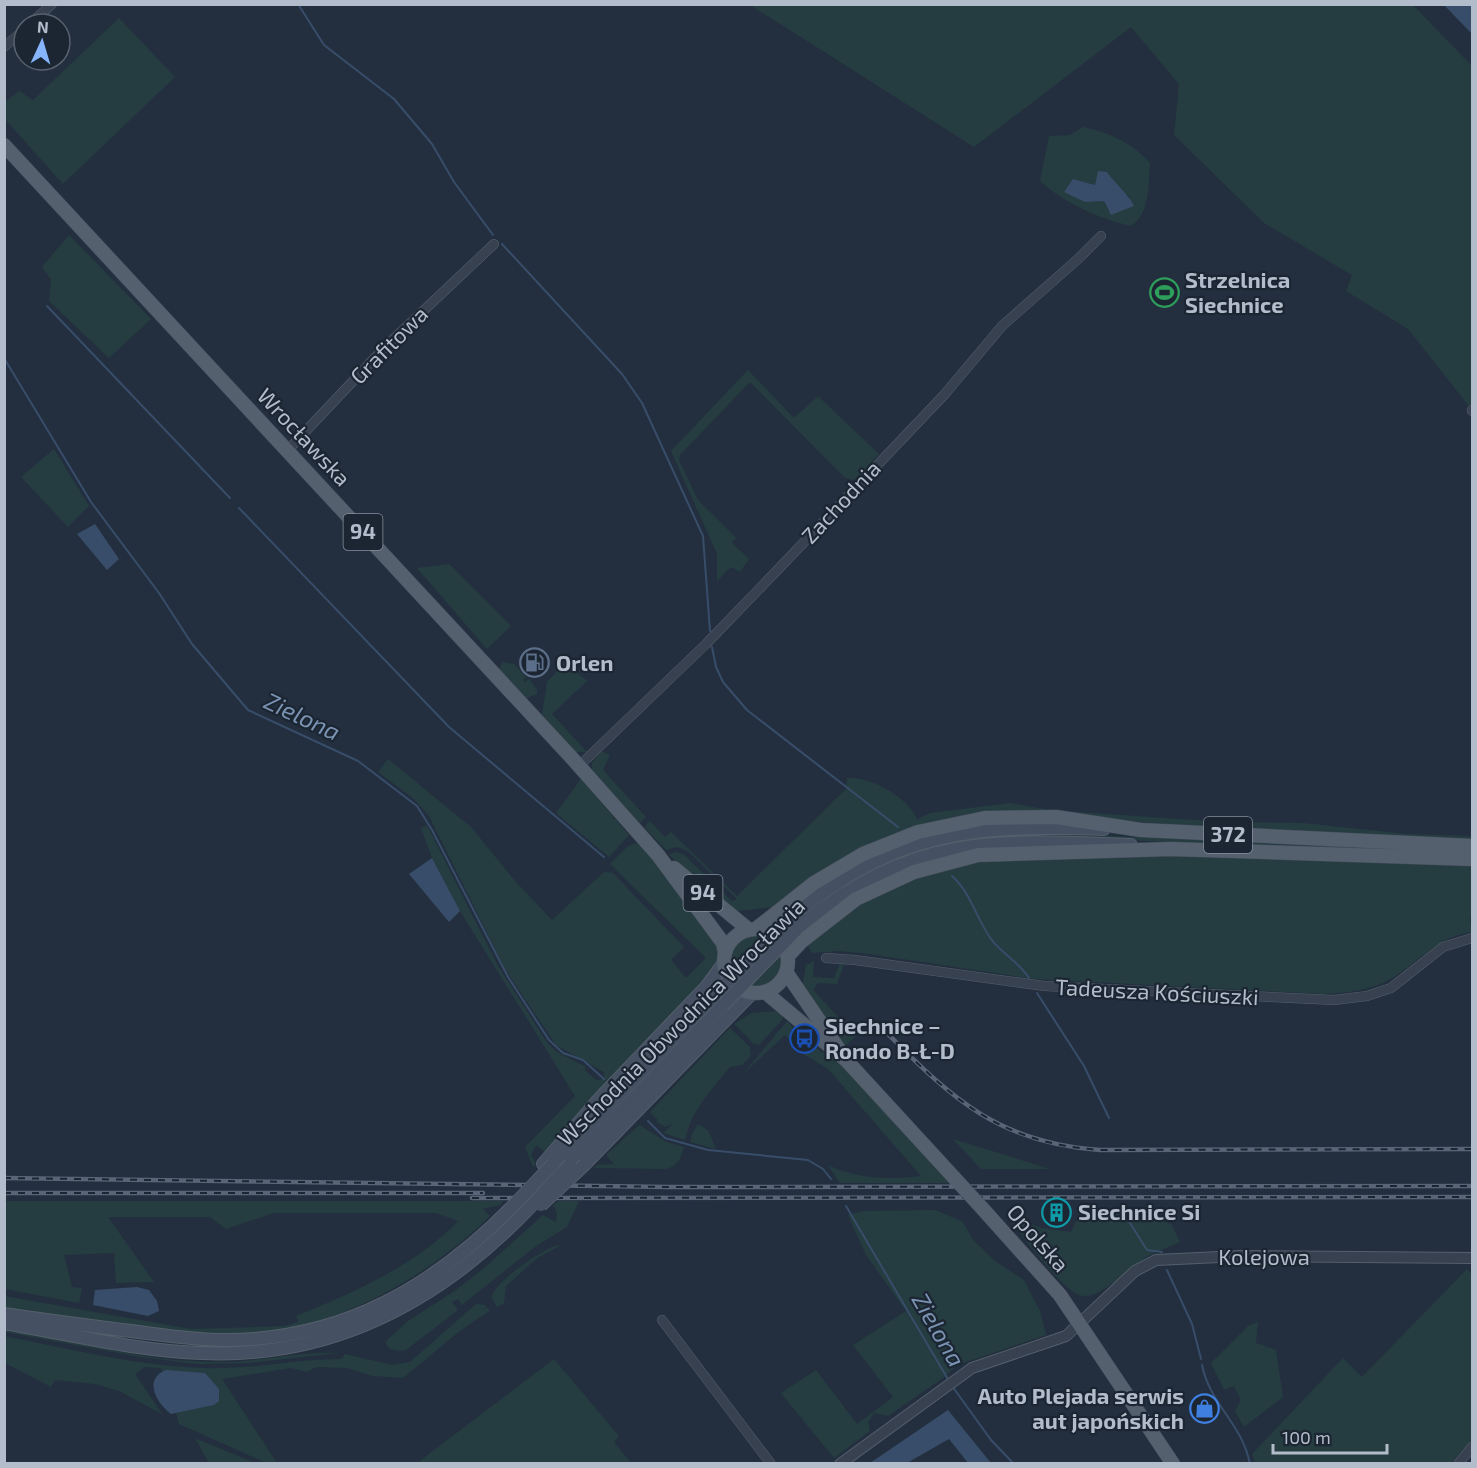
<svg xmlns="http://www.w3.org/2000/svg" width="1477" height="1468" viewBox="0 0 1477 1468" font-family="'Exo 2',sans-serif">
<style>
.green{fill:#253d40;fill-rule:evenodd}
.water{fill:#384d69}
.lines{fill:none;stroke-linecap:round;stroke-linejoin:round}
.stream{stroke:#384d69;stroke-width:2}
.minor-casing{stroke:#555f6c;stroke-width:10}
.tertiary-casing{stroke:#555f6c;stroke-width:12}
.secondary-casing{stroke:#555f6c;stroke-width:14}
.primary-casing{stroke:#404a57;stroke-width:15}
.minor{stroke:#37414f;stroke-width:9}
.tertiary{stroke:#37414f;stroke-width:10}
.secondary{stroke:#455062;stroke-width:12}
.primary{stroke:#55606f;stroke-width:14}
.rail-casing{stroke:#596576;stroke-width:4.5}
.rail{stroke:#1c2633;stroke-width:2;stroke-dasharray:7;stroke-linecap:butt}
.secondary-bridge-casing{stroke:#555f6c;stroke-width:14;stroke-linecap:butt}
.primary-bridge-casing{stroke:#404a57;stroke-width:15;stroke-linecap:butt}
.secondary-bridge{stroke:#455062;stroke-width:12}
.primary-bridge{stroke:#55606f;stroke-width:14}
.labels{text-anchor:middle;stroke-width:4.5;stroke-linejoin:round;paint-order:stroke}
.shield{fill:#1c2633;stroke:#868f9d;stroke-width:1.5}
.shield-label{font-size:21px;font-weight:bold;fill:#b3bcca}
.poi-label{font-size:22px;font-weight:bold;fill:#b3bcca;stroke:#1c2633;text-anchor:start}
.street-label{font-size:22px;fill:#b3bcca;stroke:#1c2633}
.water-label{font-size:24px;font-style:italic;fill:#7a93b2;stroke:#1c2633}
</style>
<rect width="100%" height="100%" fill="#232f3f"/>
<path class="green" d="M750,5H1413L1472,66V410L1408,329L1346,291L1352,275L1264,223L1174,135L1179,84L1131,27L974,147Z
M119,18L175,77L63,184L5,119V102L19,91L33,100Z
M1083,127C1108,132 1133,143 1150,163C1148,184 1151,212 1131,226C1100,219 1064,203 1040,181L1049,136L1070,135ZM1107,172L1118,189L1130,197L1108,211L1104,201L1085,202L1073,179L1095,185Z
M69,235L151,319L109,358L49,301L51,280L42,267Z
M748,370L794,418L818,396L879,454L854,480L845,478L750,382L680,455L679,460L698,500L736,538L732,543L749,559L740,572L731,567L717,581V554L671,451Z
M54,449L89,506L68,527L21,477Z
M449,564L511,626L487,649L417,568Z
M502,662L514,664L526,677L523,680L525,682L529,679L537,689V694L525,699L499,671Z
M565,662L587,681L552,714L587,752H576L542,715L547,682Z
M601,751L610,755L603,770L646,817L640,823L592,770V763Z
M388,759L471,827L516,882L552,920L604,872L613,873L684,947L671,960L686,978L706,958L610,864L628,846L637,843L651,856L720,947L718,967L546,1153L536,1145L531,1155L536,1164L533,1167L525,1147L575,1096L460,911L432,858L421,828L427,825L497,964L546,1041L557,1052L586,1067L585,1070L596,1080L604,1079V1072L556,1045L506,971L429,816L414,799L378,772Z
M847,778C871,777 907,796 917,819L930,813L1010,803L1050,810L1222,822L1303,823L1407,834L1472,836V841L1187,826L1089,817L960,818L773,907L738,911L732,908L704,879L684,868L669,855L675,852L683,854L732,901L737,899L688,851L677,847L666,850L644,827L650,821L665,837L671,832L737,896L846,789Z
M581,779L629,835L609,857L556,813Z
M1057,834L1472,850V853C1371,850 1269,847 1167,842C1101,839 1028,829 963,842C898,855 848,882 797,923L795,920L854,878L930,846L984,835Z
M1160,853L1472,865V915L1470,919L1472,932C1438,936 1420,961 1392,978C1372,990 1347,993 1324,994L1035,979L869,954L840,951L812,953L806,942L822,928L890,885L980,859Z
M749,935H763L731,968C728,953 735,941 749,935Z
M782,954C786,975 770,989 750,987Z
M814,961L813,977L834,978L840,963L844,965L837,984L818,983L813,990L856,1036L845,1046L802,990L806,965Z
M778,1011L783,1017L782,1020L759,1045L753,1043L734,1024L752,1013Z
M787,1021L801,1037L823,1053L824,1050L838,1060L950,1183H840L828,1165C857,1179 889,1180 921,1176L828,1069L805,1055L785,1035L743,1074Z
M730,1028L750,1047L751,1056L742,1065L730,1067C711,1090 691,1111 685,1140L663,1133L673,1124L665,1127L657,1122L658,1120L650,1112Z
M698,1124L708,1130L716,1149L690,1142L692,1134Z
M639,1125L667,1142L684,1147C680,1160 678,1166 665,1169L593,1168L597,1165L614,1164L606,1155Z
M953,1139L1050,1169H981Z
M5,1201H503L500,1205L483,1209L490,1216C423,1281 331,1332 235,1336C221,1337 205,1334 190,1332C152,1329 115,1324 77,1317L76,1321L5,1311L4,1296L191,1329L285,1326L298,1322L296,1316C353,1293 415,1266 458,1221L436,1213H274L226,1229L210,1217H108L154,1282L116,1283L114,1253L64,1255L72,1287L82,1288L79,1303L5,1289Z
M558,1201H579L567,1227L536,1246L462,1305L458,1299L452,1302L458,1310L406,1350C396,1352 390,1351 385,1342L408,1321L456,1290L483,1269L543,1215L556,1222L557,1213L553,1205Z
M936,1210L963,1222L973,1240L995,1261L1024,1280L1040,1311L1046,1335L957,1365L943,1378L888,1416L874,1413L868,1422L870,1431L834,1458L781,1393L816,1370L857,1424L893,1397L853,1345L906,1311L866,1255L848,1215L864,1211Z
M1106,1212L1149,1216L1171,1224L1180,1242C1170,1247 1159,1250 1150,1255C1132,1265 1104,1297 1083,1296C1065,1295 1020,1232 1006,1216H1012L1041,1228L1071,1232L1077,1219Z
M557,1245L566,1248L560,1246L537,1258L506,1286L504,1303L497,1307L492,1298C492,1283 542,1250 557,1245Z
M1467,1269L1472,1275V1440L1451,1463L1256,1464L1252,1454L1343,1358L1362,1377Z
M476,1304L485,1305L490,1311C457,1330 432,1355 403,1378L373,1376L347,1368L316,1367L307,1372L291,1368L222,1379L277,1463H267L179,1424L176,1413L214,1405L205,1373L163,1371L160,1368L145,1367L135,1374L162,1414L119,1391L95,1384L55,1380L51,1387L5,1363L4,1336C70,1349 137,1366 204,1368C250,1370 295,1359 341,1359L345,1354L392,1365L410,1362Z
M1258,1322L1256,1343L1276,1350L1283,1397L1244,1427L1235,1411L1241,1400L1234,1386L1224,1390L1211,1363L1248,1326Z
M4,1328C75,1341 148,1363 221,1362C260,1362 299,1351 339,1353L248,1363L197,1364L140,1357L5,1332Z
M554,1359L619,1436L614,1442L631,1463H417Z
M195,1438L255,1463H209Z"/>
<path class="water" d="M1444,5H1472V34Z
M1098,171L1107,172C1115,184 1128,193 1134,206L1111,215L1104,201L1085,202L1064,192L1073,179L1095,185Z
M95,524L119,559L107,570L77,534Z
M432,858L460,911L449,922L409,874Z
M137,1287L149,1290L157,1301L159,1311L148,1316L93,1305L95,1290Z
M166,1370L205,1373L219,1389V1401L214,1405L171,1414C156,1403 143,1379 166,1370Z
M948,1410L991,1463H968L949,1439L907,1463H870Z"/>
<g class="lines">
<path class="stream" d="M298,4L324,45L394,99L432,144L454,182L493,235
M502,244L622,374L642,403L703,536L710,631
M47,306L230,498
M4,358L91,502L159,593L192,644L248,710L358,761L417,806L432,830L508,977L549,1040L563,1053L583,1060L604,1079
M239,508L449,727L604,857
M712,647L716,667L723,682L747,710L898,827
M952,876C971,893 976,918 991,939C1001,953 1018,961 1029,978
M1037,993L1084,1066L1109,1118
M648,1121L665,1138L708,1150L808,1160L823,1169L831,1179
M846,1206L949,1381
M1123,1212L1147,1250L1162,1252
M1167,1270L1192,1324L1201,1359
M1202,1365C1210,1405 1242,1423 1250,1464
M952,1386L991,1440L1014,1464"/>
<defs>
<path id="minor" d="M30,24L52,4
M4,47L24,30
M1472,410V411
M288,450L386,346L494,244
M579,766L706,644L787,560L944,395L1002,326L1078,259L1101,236
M826,958L855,960L1044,986L1334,1000L1367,996L1391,988L1443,947L1472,938
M662,1320L771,1464
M1458,1464L1472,1447"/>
<path id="tertiary" d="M840,1464L972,1368L1066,1336L1135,1271L1156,1260L1241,1256L1472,1258"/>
<path id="secondary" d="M792,917C895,830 974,825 1104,829
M800,926C912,834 994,839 1131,845
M543,1164L599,1099L707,986L724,963
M553,1164L714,996
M570,1164L723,1005
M584,1165L752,993
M4,1314C44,1320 83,1325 122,1330C157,1334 191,1340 226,1340C343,1340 435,1286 514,1205
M4,1323C70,1334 136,1351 202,1353C335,1359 443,1299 532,1205"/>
<path id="primary" d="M4,145L571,757L658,855L723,943L725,953
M674,868L748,929
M757,928L814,883L863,854L918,832L985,818L1056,817L1141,830L1472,846
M724 961a32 32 0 1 1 64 0a32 32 0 1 1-64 0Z
M788,956L802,941L856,899L914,872L978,855L1171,849L1472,859
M786,972L838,1048
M765,992L846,1060L959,1183
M982,1208L1060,1295L1173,1464"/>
</defs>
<use href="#minor" class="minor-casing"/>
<use href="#tertiary" class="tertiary-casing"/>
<use href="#secondary" class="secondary-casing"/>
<use href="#primary" class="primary-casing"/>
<use href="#minor" class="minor"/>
<use href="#tertiary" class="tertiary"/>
<use href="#secondary" class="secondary"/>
<use href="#primary" class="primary"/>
<defs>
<path id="rail" d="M886,1032C953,1100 1000,1143 1100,1150L1472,1149
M4,1178L669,1187L1472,1186
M4,1193H483
M472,1198L1472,1197"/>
</defs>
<use href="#rail" class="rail-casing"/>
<use href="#rail" class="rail"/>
<defs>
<path id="secondary-bridge" d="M714,996L792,917
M723,1005L800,926
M514,1205L553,1164
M532,1205L570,1164
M541,1205L584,1165"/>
<path id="primary-bridge" d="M959,1183L982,1208"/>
</defs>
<use href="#secondary-bridge" class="secondary-bridge-casing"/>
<use href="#primary-bridge" class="primary-bridge-casing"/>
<use href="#secondary-bridge" class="secondary-bridge"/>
<use href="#primary-bridge" class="primary-bridge"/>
</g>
<defs>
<symbol id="stadium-ring" viewBox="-11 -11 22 22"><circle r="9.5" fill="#1c2633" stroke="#2e9e5b" stroke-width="1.5"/><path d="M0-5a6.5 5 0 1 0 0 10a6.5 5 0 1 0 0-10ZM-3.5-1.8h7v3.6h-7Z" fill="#2e9e5b"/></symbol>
<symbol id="fuel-ring" viewBox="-11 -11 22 22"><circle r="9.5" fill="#1c2633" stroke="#5c6f8a" stroke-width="1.5"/><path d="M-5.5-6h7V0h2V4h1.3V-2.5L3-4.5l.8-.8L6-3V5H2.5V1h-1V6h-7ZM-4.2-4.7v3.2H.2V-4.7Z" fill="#5c6f8a"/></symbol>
<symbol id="bus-ring" viewBox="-11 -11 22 22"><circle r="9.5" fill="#1c2633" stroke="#1a4fb4" stroke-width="1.5"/><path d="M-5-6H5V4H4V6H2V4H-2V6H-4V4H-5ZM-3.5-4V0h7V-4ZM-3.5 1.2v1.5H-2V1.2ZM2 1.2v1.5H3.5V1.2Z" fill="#1a4fb4"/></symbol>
<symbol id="building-ring" viewBox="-11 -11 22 22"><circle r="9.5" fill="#1c2633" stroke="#0f9aa8" stroke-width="1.5"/><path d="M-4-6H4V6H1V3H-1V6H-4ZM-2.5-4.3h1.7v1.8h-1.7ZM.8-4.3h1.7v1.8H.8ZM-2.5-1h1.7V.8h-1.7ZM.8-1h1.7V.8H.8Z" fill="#0f9aa8"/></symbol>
<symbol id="shop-ring" viewBox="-11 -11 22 22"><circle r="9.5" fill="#1c2633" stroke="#3f7fe0" stroke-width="1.5"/><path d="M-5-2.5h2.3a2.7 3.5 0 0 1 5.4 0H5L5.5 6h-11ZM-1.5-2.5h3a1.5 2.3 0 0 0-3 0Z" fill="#3f7fe0"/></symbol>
</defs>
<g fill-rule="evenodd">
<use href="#stadium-ring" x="1148" y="276" width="33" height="33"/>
<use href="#fuel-ring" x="518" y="646" width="33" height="33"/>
<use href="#bus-ring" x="788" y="1022" width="33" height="33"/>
<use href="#building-ring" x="1040" y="1196" width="33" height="33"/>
<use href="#shop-ring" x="1188" y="1392" width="33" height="33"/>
</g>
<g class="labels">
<g class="shield">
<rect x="343.5" y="514" width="39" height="36" rx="4.5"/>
<rect x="1204" y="817" width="48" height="36" rx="4.5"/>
<rect x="683.5" y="875" width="39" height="36" rx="4.5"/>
</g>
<g class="shield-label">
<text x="363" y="539">94</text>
<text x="1228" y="842">372</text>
<text x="703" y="900">94</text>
</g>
<g class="poi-label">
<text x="1185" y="288">Strzelnica<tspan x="1185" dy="25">Siechnice</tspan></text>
<text x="556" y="671">Orlen</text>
<text x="825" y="1034">Siechnice –<tspan x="825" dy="25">Rondo B-Ł-D</tspan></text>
<text x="1078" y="1220">Siechnice Si</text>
<text x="1184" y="1404" text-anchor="end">Auto Plejada serwis<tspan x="1184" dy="25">aut japońskich</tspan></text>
</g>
<g class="street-label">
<text transform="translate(389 345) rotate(-45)" y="8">Grafitowa</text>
<text transform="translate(304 437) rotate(47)" y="8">Wrocławska</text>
<text transform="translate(841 502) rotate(-47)" y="8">Zachodnia</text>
<text transform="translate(1157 992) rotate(3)" y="8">Tadeusza Kościuszki</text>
<text transform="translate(681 1022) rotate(-45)" y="8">Wschodnia Obwodnica Wrocławia</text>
<text transform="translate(1038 1238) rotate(49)" y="8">Opolska</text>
<text x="1264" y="1265">Kolejowa</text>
</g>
<g class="water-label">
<text transform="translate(302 717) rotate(25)" y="8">Zielona</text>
<text transform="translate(938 1330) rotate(60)" y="8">Zielona</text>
</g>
</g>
<rect width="1477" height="1468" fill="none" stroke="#b3bcca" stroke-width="12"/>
<g transform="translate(42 42) rotate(4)"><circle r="28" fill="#1c2633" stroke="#58626f" stroke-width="1.5"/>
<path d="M0-4.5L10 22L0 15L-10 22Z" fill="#86b5fc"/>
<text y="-9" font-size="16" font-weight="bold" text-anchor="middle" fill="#b3bcca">N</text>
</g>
<path d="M1273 1444v9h114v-9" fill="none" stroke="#b3bcca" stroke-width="3"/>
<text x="1282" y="1444" font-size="18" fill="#b3bcca" stroke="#1c2633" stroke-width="4.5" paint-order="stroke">100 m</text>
</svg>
